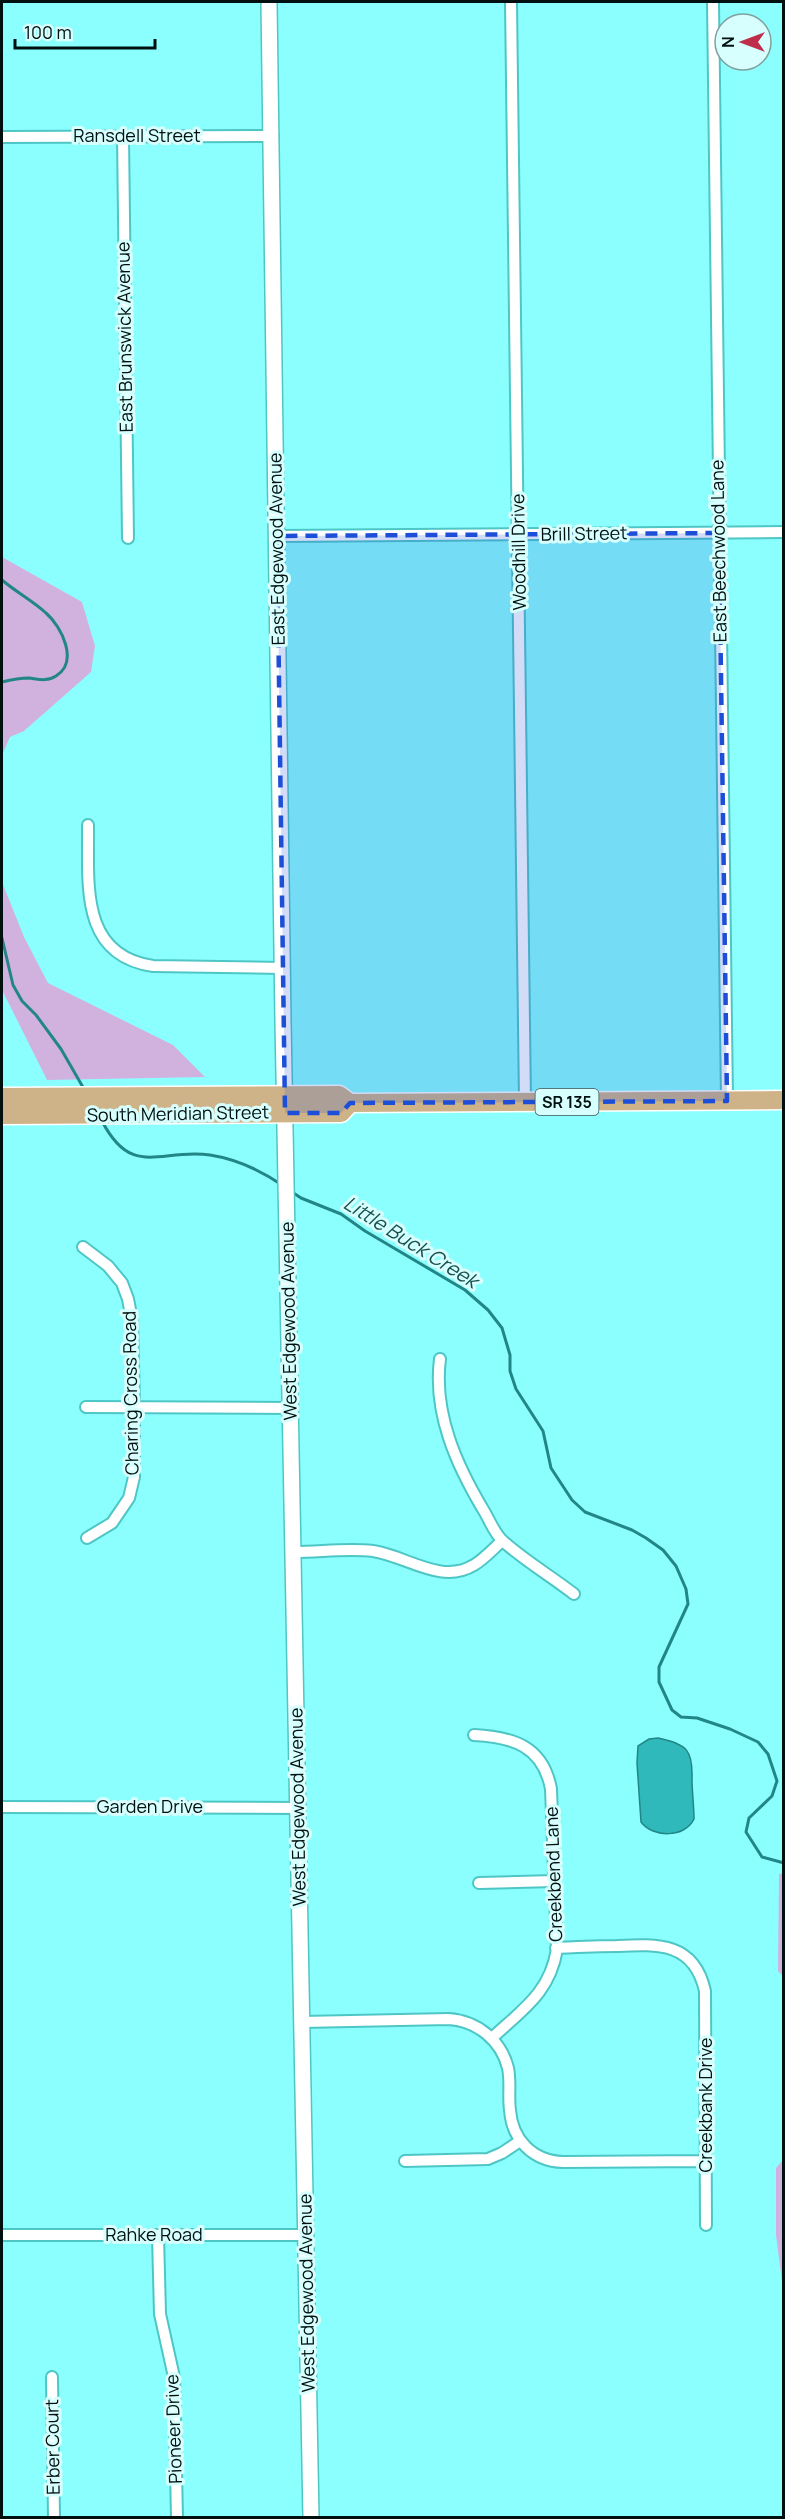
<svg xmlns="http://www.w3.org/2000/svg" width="785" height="2519" viewBox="0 0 785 2519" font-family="Manrope,sans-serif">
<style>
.green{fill:#d1b2de}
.water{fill:#30b9ba;stroke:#228687;stroke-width:1.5}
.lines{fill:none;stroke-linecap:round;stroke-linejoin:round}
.stream{stroke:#228687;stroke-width:3}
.street-casing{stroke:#4fc6c6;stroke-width:14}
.secondary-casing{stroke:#4fc6c6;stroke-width:18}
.primary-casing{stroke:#fff;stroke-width:21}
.street{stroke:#fff;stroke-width:10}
.secondary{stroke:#fff;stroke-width:15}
.primary{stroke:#cfb388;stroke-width:18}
.marked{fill:#1d4ed8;fill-opacity:0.2;stroke:#1d4ed8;stroke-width:4.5;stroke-dasharray:12 8;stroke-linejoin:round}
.labels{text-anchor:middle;stroke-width:6;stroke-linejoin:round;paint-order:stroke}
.shield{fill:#d6fffe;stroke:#405757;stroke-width:1.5}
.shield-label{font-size:16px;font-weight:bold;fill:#000f0f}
.street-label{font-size:18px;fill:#000f0f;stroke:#d6fffe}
.water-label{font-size:20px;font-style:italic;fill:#195151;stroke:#d6fffe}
</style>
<rect width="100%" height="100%" fill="#8bfffe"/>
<path class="green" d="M2,557L82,602L95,646L91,672L24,731L10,737L2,755Z
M2,882L24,937L48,983L173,1045L205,1077L47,1080L2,990Z
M783,1873H784L783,1976L778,1971L779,1874Z
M783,2160V2289L776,2235V2168Z"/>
<path class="water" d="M658,1738C687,1744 693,1750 692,1779C692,1792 694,1806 694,1819C685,1838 653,1838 641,1822L637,1763L638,1746L649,1739Z"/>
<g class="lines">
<path class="stream" d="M2,580C16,592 33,601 46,613C62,627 79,662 56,676C47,682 38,679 29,678C20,678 10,680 2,682
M2,938L13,985L22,1001L36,1015L61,1049L84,1089
M102,1121C132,1179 160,1148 210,1155C236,1159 260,1170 282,1185
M292,1192L301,1198L341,1214L365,1231L465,1290L488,1310L502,1328L510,1355V1371L516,1389L543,1431L551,1468L572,1500L585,1512L632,1530L646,1538L663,1550L676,1566L686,1589L688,1604L659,1667V1682L672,1710L681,1717L697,1718L730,1729L758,1742L768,1754L777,1781L772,1796L749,1818L746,1832L762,1857L784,1863"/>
<defs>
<path id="street" d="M511,2L525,1103
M713,2L727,1101
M123,136L128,538
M2,137L273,136
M277,536L784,532
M88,825C89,881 78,955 153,966L283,968
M83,1247L108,1266L122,1283L128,1299L132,1320L134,1407V1477L129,1498L112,1523L87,1538
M440,1359C433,1414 457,1466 484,1511C490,1521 495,1535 504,1542C525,1561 551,1576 574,1594
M86,1407L291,1408
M294,1552C320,1552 347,1548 373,1551C407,1556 441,1585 474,1565C484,1559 493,1549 502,1541
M474,1735C513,1737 543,1746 551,1789L557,1949C550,1993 522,2010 492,2038
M2,1807L298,1808
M479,1883L554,1881
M556,1948C577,1947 597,1946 617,1946C658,1944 694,1942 705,1991L706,2225
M302,2022L449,2019C477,2021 501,2040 508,2068C511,2082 508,2096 510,2110C512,2139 532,2161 563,2162L706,2161
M405,2161L488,2159L502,2153L520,2141
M2,2235H307
M158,2235L160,2314L174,2377L177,2518
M52,2377L54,2518"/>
<path id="secondary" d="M269,2L283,1022L311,2518"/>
<path id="primary" d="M2,1097L339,1095L350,1103L784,1100
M2,1115L341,1113L350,1103"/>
</defs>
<use href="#street" class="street-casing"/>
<use href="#secondary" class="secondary-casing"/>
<use href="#primary" class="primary-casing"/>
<use href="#street" class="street"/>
<use href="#secondary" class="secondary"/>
<use href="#primary" class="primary"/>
</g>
<path class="marked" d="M719,533L727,1101L350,1103L341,1113H285L277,536Z"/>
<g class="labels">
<rect class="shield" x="535.5" y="1089" width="63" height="26" rx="4.5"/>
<g class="shield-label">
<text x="567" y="1108">SR 135</text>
</g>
<g class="street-label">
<text x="137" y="142">Ransdell Street</text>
<text transform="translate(125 337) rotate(-91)" y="6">East Brunswick Avenue</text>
<text transform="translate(584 534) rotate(-1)" y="6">Brill Street</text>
<text transform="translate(277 549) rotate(-91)" y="6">East Edgewood Avenue</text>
<text transform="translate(719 551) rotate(-91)" y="6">East Beechwood Lane</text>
<text transform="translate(519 552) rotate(-91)" y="6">Woodhill Drive</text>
<text transform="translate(178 1114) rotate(-1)" y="6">South Meridian Street</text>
<text transform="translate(289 1321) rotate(-91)" y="6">West Edgewood Avenue</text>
<text transform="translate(131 1393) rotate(-91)" y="6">Charing Cross Road</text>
<text x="150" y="1813">Garden Drive</text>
<text transform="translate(298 1807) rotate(-91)" y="6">West Edgewood Avenue</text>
<text transform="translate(554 1874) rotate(-92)" y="6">Creekbend Lane</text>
<text transform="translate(706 2105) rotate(-90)" y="6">Creekbank Drive</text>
<text x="154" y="2241">Rahke Road</text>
<text transform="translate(307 2293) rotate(-91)" y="6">West Edgewood Avenue</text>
<text transform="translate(174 2429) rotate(-92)" y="6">Pioneer Drive</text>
<text transform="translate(53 2447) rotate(-91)" y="6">Erber Court</text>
</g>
<g class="water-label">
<text transform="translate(411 1242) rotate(32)" y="7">Little Buck Creek</text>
</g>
</g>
<rect width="785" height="2519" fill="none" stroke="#000f0f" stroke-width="6"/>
<g transform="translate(743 42) rotate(270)"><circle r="28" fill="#d6fffe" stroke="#809f9e" stroke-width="1.5"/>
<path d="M0-4.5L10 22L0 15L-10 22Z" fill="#be2d49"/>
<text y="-9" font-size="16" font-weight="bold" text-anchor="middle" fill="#000f0f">N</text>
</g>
<path d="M15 39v9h140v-9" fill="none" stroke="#000f0f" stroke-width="3"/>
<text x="24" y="39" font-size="18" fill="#000f0f" stroke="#d6fffe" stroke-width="4.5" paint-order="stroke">100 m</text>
</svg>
